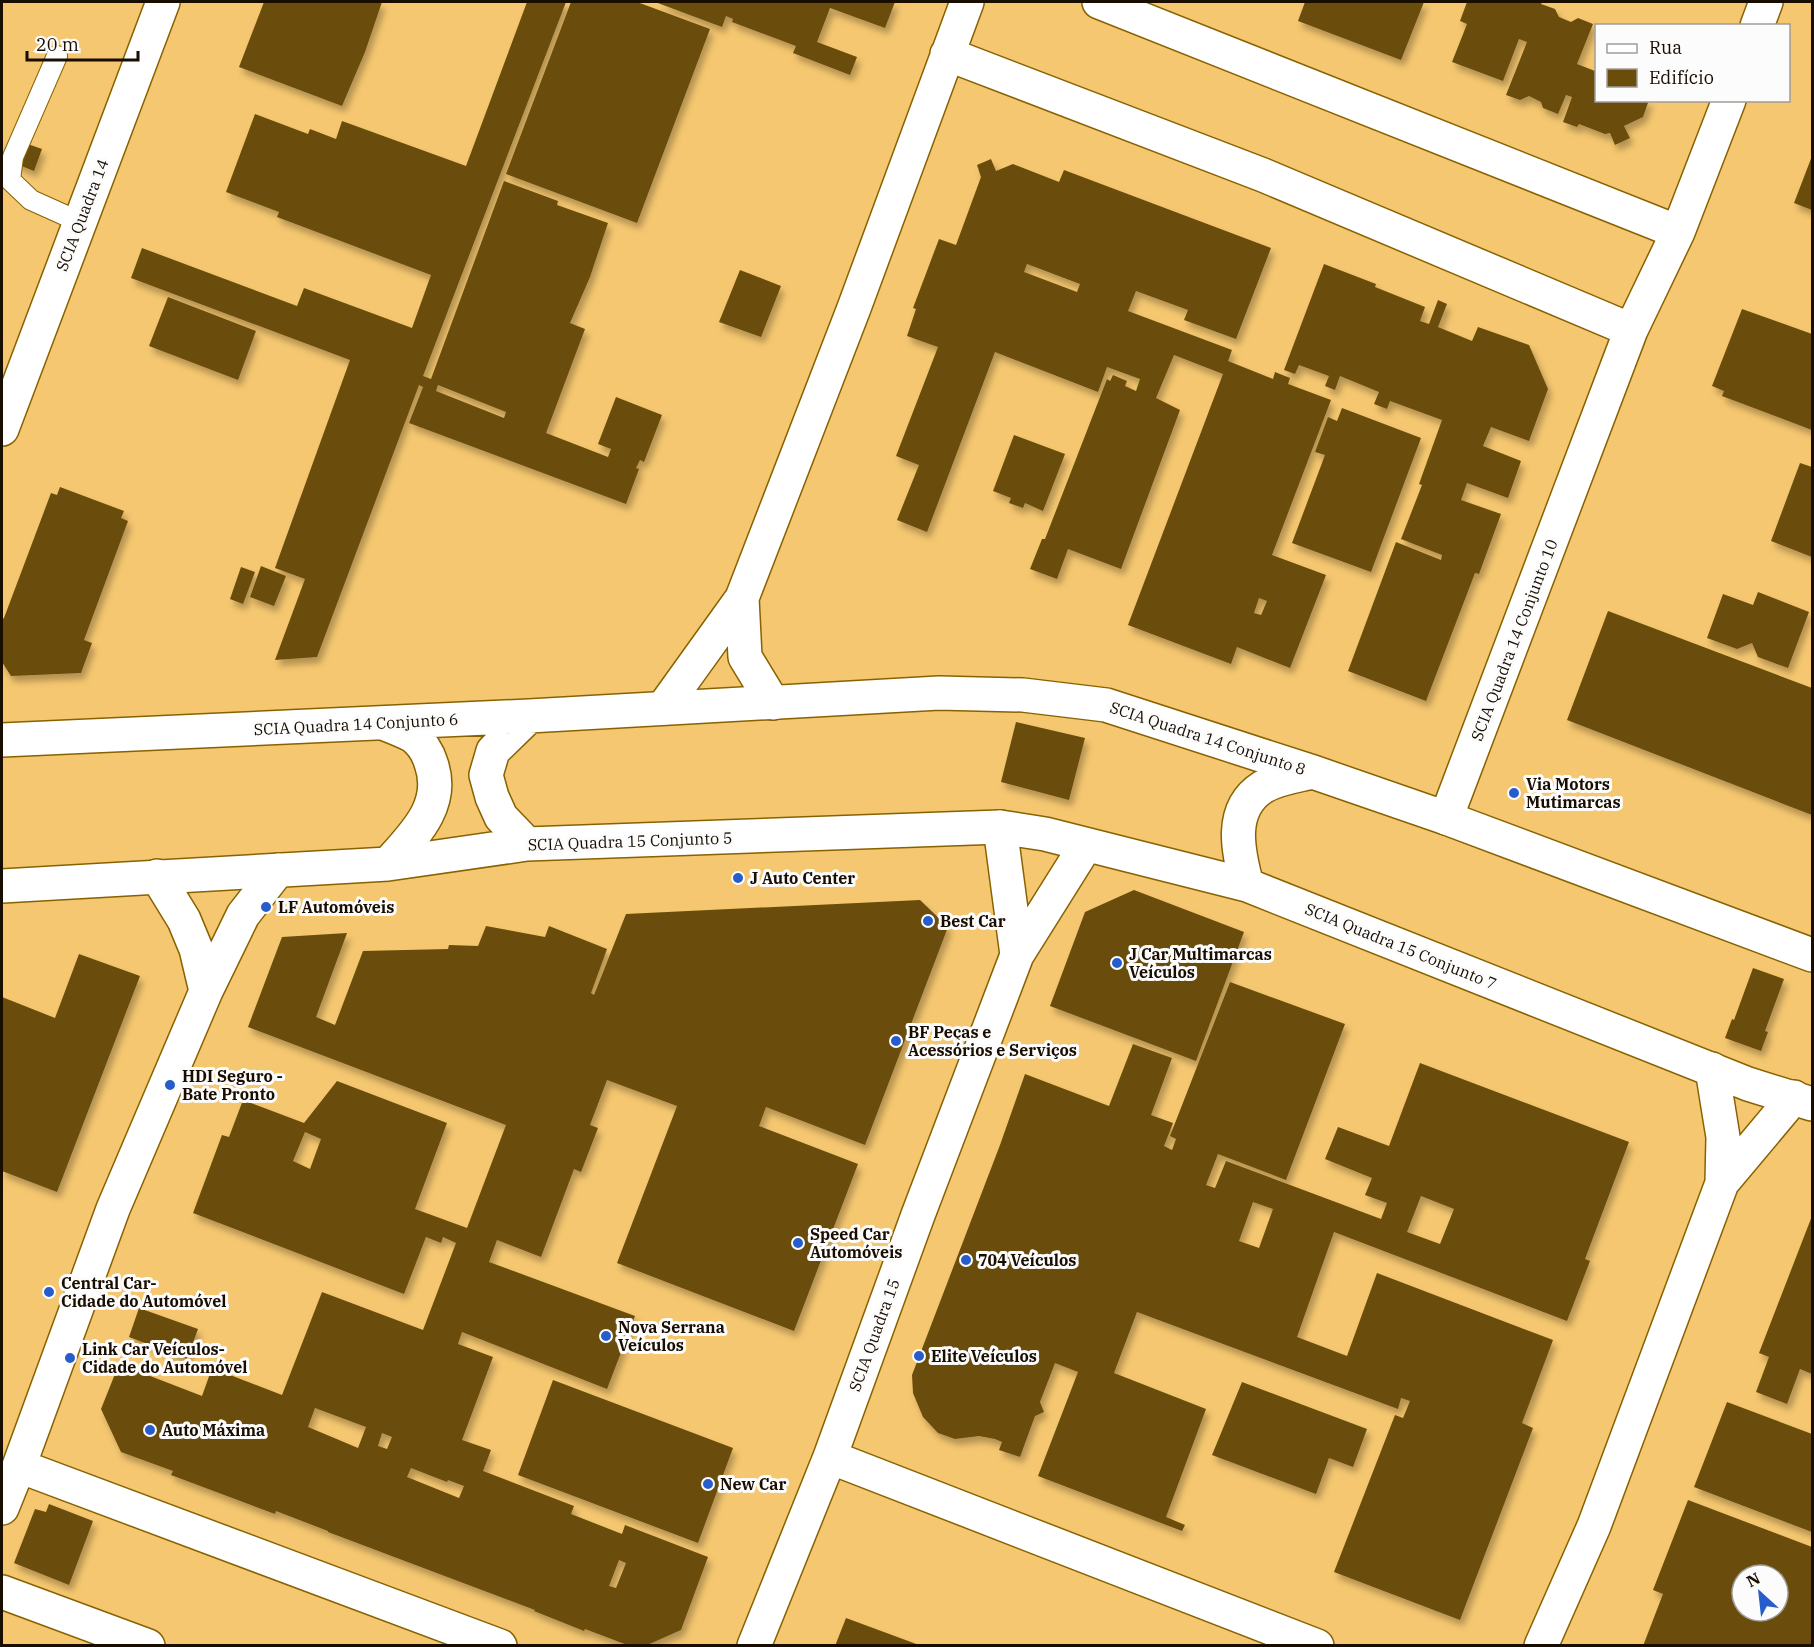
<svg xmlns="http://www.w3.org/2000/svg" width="1814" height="1647" viewBox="0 0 1814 1647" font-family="'IBM Plex Serif',serif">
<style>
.built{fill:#f5c770;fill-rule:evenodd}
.building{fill:#6a4d0a;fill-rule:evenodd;filter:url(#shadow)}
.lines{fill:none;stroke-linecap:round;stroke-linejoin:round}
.service-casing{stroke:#886200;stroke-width:22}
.minor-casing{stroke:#886200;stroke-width:36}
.secondary-casing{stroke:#886200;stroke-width:36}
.service{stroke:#fff;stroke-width:20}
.minor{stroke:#fff;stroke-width:33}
.secondary{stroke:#fff;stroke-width:33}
.poi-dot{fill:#275dcb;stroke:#fcfcfc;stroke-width:2}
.labels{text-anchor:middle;stroke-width:6;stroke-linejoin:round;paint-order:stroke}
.street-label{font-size:16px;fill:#190d00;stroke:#fcfcfc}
.poi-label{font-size:16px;font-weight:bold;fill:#190d00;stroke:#fcfcfc;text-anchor:start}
</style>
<defs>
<filter id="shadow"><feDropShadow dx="3.5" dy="6" stdDeviation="3" flood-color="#0004"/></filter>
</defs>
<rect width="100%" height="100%" fill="#ffd586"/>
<path class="built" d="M2,2H1812V1645H2ZM1596,26H1788V100H1596ZM1742,1575H1778V1611H1742Z"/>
<path class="building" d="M264,2H382L365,52L342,106L239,67Z
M527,2H566L423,376L431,379L504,181L558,201L557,205L608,223L590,277L570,323L585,329L546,433L608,457L611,449L598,444L616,397L662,415L644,462L640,460L636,468L639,469L626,504L409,423L423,387L419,385L317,657L275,660L305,579L275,568L350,360L131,278L142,248L297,306L304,288L412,328L431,275L277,217L279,212L226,192L255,114L308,134L310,129L336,139L342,121L466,166ZM438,385L506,412L504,418L436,391Z
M571,2H637L710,29L637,223L506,174Z
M655,2H895L885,28L830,8L817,42L857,57L850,75L793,53L796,46L732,22L733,19L726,16L722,27Z
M1305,2H1424L1401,60L1298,21Z
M1467,2H1542L1541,4L1555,9L1559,17L1571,22L1578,18L1593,24L1577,64L1595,71L1596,67V100H1649L1643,117L1624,126L1630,138L1615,145L1610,133L1605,134L1579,124L1577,127L1563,122L1572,97L1566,95L1558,114L1543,108L1541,102L1529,96L1520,100L1506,95L1527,42L1519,39L1503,81L1452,62L1467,24L1460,21Z
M22,142L42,149L34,171L14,163Z
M1812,156V210L1794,203Z
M991,159L996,171L1013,164L1059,182L1064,170L1271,248L1236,339L1184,320L1188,310L1136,291L1128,311L1232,350L1228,361L1273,379L1275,372L1290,378L1288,384L1331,400L1272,555L1326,575L1290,668L1237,647L1231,664L1128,625L1223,374L1174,355L1156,398L1180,410L1121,569L1068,549L1057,579L1030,569L1042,539H1045L1107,379L1110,381L1113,375L1127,381L1125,386L1136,391L1140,379L1107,367L1098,392L995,352L927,532L897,520L919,465L896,456L938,347L907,336L916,309L913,308L939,239L956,245L981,177L977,165ZM1027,264L1080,284L1077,292L1024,272ZM1259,598L1267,601L1261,615L1254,613Z
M1324,264L1376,284L1375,287L1425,307L1420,321L1429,324L1438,300L1447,304L1438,327L1472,341L1478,327L1529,345L1548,389L1529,441L1491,427L1483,446L1521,461L1508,498L1467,483L1461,500L1501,514L1479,574L1475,573L1426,701L1348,671L1396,542L1441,560L1442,555L1401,539L1422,485L1419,484L1442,420L1390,401L1387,409L1374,404L1379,392L1340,376L1335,390L1325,386L1329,376L1299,365L1295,374L1284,370Z
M740,270L781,286L761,337L719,322Z
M168,297L256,331L238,380L149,346Z
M1742,309L1812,334V430L1722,396L1724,391L1712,386Z
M1342,408L1421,438L1371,572L1292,543L1325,455L1315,452L1328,417L1337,421Z
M1014,435L1065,454L1043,511L1025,503L1023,508L1009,503L1011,498L993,491Z
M1800,463L1812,467V557L1771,541Z
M60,487L124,511L121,518L128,521L84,640L92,643L81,673L11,676L2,662V620L4,618L51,493L57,495Z
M261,566L286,576L274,606L250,597Z
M241,567L255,572L243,604L230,599Z
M1758,592L1809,612L1788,668L1758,657L1752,643L1737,649L1707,638L1723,594L1753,605Z
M1608,611L1812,688V815L1567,720Z
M1016,722L1085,738L1069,800L1001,782Z
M1134,890L1244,932L1196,1061L1050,1006L1085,912Z
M920,900L948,927L865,1145L766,1107L759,1126L858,1164L794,1331L617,1263L677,1106L607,1080L590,1125L598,1128L581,1172L574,1169L541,1257L497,1240L489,1262L635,1316L607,1389L462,1332L458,1344L493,1357L462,1440L491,1450L483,1471L574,1506L571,1514L622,1534L625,1525L708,1557L681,1630L645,1646H630L585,1629L584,1631L534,1611L535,1610L328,1532V1531L276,1511L275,1514L171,1475L173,1471L121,1452L101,1409L119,1364L202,1396L212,1368L282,1395L322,1292L423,1330L456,1243L443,1237L441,1243L426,1237L404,1294L193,1213L222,1135L229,1137L243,1100L304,1123L337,1081L447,1123L415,1209L467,1228L506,1125L248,1027L282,937L347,933L316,1017L335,1025L363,951L448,949L449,945L478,946L486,926L545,937L549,926L607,949L591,993L594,995L626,914ZM305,1132L321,1139L310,1169L293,1161ZM315,1408L366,1427L358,1448L308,1427ZM382,1433L392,1437L387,1449L378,1446ZM411,1468L447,1482L448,1480L464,1486L459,1498L407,1477ZM619,1560L626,1563L616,1588L609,1586Z
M79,954L140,976L57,1192L2,1171V997L55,1018Z
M1753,968L1784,979L1765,1031L1768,1032L1761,1051L1725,1038L1732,1019L1734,1020Z
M1230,982L1345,1024L1286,1180L1218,1154L1206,1185L1215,1188L1226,1161L1381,1219L1387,1203L1365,1195L1372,1178L1325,1159L1338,1127L1389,1146L1420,1063L1629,1142L1585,1259L1590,1261L1567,1321L1334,1232L1297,1337L1347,1356L1377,1273L1553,1340L1522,1423L1533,1428L1460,1620L1334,1572L1395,1415L1403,1418L1410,1401L1401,1398L1398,1409L1137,1312L1114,1373L1206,1409L1166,1517L1185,1525L1182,1531L1038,1476L1078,1372L1055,1363L1040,1402L1044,1412L1035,1416L1020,1457L999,1450L1002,1442L995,1439L979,1436L955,1439L938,1433L923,1417L913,1393L912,1375L1000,1145L1025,1074L1109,1106L1133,1044L1172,1058L1151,1115L1173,1123L1164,1146L1172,1150L1176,1139L1170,1136ZM1421,1196L1454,1209L1440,1244L1407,1232ZM1253,1202L1273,1209L1259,1248L1239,1241Z
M1812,1216V1374L1800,1369L1787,1404L1756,1392L1769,1357L1759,1353Z
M139,1308L198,1329L187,1359L129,1337Z
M553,1380L733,1448L698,1543L518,1475Z
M1242,1382L1367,1429L1353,1467L1329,1458L1316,1494L1212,1455Z
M1727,1402L1812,1434V1532L1694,1487Z
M1688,1500L1812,1547V1646H1643L1663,1594L1653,1590ZM1742,1575H1778V1611H1742Z
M49,1504L93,1521L69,1585L14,1563L35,1509L46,1512Z
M846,1618L919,1645V1646H835Z"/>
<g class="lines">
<defs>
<path id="service" d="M57,56L13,157L10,180L31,200L80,222"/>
<path id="minor" d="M1099,2L1678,232
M1757,26L1766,2
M947,54L1263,175L1631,330
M2,429L163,2
M742,598L745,657L773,703
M663,708L742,598L854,308L967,2
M1446,818L1631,330L1678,232L1729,100
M1000,827L1017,955
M157,876L184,920L196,949L206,991
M1712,1069L1723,1137L1722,1183
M830,1457L1317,1646
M19,1466L500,1646
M2,1508L19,1466L113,1209L206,991L243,915L278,870
M2,1592L148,1646
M754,1646L830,1457L918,1215L1017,955L1086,845
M1541,1646L1594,1526L1722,1183L1794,1097"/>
<path id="secondary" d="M383,723C393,727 404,731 413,736C421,742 428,753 431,763C446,805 414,835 388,864
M2,740L529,716L939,693L1023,695L1106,705L1313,772L1446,818L1812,955
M527,844L501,817L492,797L486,775L493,751L529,716
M1247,885C1238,852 1228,809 1263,787C1278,778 1296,776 1313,772
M2,886L388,864L527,844L1000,827L1045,834L1247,885L1748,1084L1812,1104"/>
</defs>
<use href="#service" class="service-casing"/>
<use href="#minor" class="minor-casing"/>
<use href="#secondary" class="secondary-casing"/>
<use href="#service" class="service"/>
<use href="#minor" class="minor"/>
<use href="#secondary" class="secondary"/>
</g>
<g class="poi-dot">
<circle cx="1514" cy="793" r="6"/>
<circle cx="738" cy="878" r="6"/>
<circle cx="266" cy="907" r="6"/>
<circle cx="928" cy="921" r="6"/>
<circle cx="1117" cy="963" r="6"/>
<circle cx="896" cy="1041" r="6"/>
<circle cx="170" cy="1085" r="6"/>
<circle cx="798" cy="1243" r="6"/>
<circle cx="966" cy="1260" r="6"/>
<circle cx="49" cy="1292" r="6"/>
<circle cx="606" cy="1336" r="6"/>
<circle cx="919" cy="1356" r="6"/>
<circle cx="70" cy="1358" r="6"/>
<circle cx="150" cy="1430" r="6"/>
<circle cx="708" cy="1484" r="6"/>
</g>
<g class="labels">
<g class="street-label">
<text transform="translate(82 215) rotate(-69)" y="6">SCIA Quadra 14</text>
<text transform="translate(1514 640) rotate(-69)" y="6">SCIA Quadra 14 Conjunto 10</text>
<text transform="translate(356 724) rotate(-3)" y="6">SCIA Quadra 14 Conjunto 6</text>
<text transform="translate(1208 738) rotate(18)" y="6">SCIA Quadra 14 Conjunto 8</text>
<text transform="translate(630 841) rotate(-2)" y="6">SCIA Quadra 15 Conjunto 5</text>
<text transform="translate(1401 946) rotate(22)" y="6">SCIA Quadra 15 Conjunto 7</text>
<text transform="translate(874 1335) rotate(-70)" y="6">SCIA Quadra 15</text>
</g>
<g class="poi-label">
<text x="1526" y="790">Via Motors<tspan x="1526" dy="18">Mutimarcas</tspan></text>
<text x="750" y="884">J Auto Center</text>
<text x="278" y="913">LF Automóveis</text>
<text x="940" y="927">Best Car</text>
<text x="1129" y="960">J Car Multimarcas<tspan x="1129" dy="18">Veículos</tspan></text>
<text x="908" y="1038">BF Peças e<tspan x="908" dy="18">Acessórios e Serviços</tspan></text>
<text x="182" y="1082">HDI Seguro -<tspan x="182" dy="18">Bate Pronto</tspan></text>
<text x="810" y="1240">Speed Car<tspan x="810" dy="18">Automóveis</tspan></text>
<text x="978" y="1266">704 Veículos</text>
<text x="61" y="1289">Central Car-<tspan x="61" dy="18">Cidade do Automóvel</tspan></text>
<text x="618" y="1333">Nova Serrana<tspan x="618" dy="18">Veículos</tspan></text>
<text x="82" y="1355">Link Car Veículos-<tspan x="82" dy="18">Cidade do Automóvel</tspan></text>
<text x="931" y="1362">Elite Veículos</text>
<text x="162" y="1436">Auto Máxima</text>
<text x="720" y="1490">New Car</text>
</g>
</g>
<rect width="1814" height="1647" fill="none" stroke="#190d00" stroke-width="6"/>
<rect x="1595" y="24" width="195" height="78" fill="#fcfcfc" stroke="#a19c97" stroke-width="1.5"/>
<rect x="1607" y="44" width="30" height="9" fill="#ffffff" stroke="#a19c97" stroke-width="1.5"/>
<text x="1649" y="54" font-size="18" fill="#190d00">Rua</text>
<rect x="1607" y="69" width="30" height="18" fill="#6a4d0a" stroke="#a19c97" stroke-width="1.5"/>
<text x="1649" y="84" font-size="18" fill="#190d00">Edifício</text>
<g transform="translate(1760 1593) rotate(333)"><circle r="28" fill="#fcfcfc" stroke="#a19c97" stroke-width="1.5"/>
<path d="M0-4.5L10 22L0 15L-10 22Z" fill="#275dcb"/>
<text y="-9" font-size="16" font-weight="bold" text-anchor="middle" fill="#190d00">N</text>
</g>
<path d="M27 51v9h111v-9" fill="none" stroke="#190d00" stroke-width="3"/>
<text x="36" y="51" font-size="18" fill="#190d00" stroke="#fcfcfc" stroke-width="4.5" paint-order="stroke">20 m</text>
</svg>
